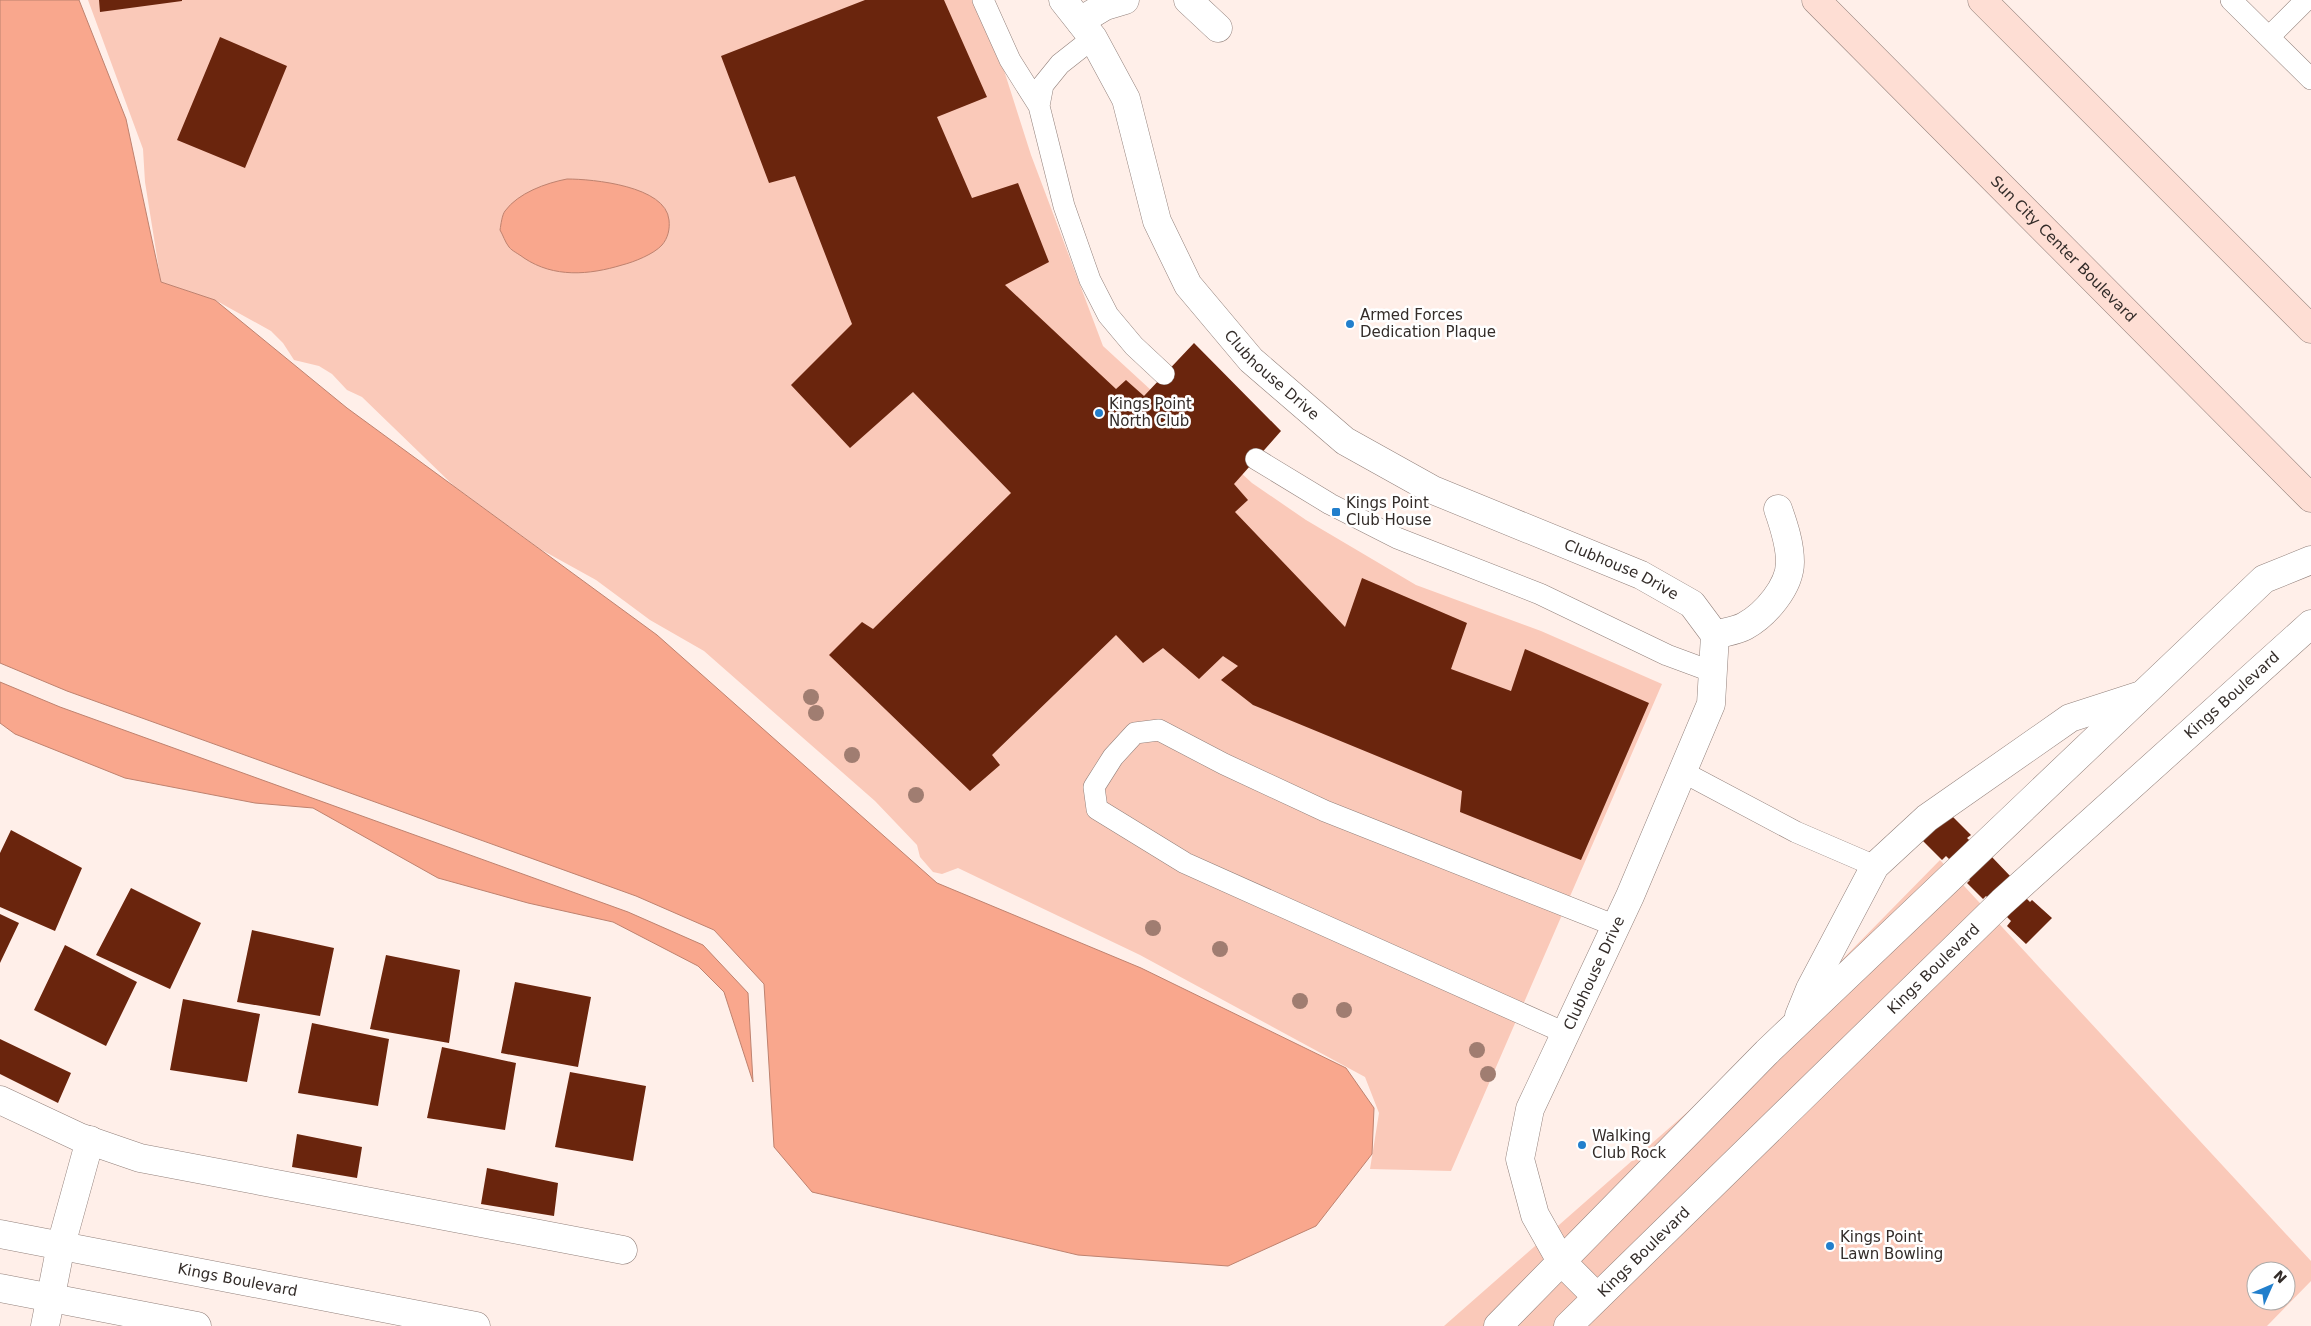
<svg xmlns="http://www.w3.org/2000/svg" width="2311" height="1326" viewBox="0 0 2311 1326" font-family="'DejaVu Sans',sans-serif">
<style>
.green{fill:#fac9b9;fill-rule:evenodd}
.water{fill:#f9a78d;stroke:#be826f}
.building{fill:#6a250d}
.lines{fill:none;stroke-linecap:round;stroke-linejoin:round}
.lane-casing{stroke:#92807b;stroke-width:22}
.street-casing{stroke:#92807b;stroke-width:29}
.secondary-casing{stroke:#92807b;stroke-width:29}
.lane{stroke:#fff;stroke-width:21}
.street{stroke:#fff;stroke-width:28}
.secondary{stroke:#feded4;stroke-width:28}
.tree{fill:#a07d71}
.poi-dot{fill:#227fcc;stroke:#fff;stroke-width:2}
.labels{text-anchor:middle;stroke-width:5;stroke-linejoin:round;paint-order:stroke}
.street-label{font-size:15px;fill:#332c29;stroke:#fff}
.poi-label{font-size:15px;fill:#332c29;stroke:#fff;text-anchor:start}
</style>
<rect width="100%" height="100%" fill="#ffefe9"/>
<path class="green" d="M88,0H975L993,36L1031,155L1103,346L1252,483L1306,520L1416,585L1541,631L1662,684L1451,1171L1370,1169L1379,1113L1365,1077L1140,955L958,868L942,874L933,872L920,857L917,845L875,801L704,651L650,620L596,580L540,549L454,486L362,397L347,390L332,374L319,366L294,360L283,343L271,331L215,300L161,282L145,182L143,149Z
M1940,860L2311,1261V1281L2267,1326H1444L1725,1079ZM2256,1271H2286V1301H2256Z"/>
<path class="water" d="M0,0H79L126,119L161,282L215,300L347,408L657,635L937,883L1141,968L1346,1068L1374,1108L1372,1154L1316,1226L1228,1266L1078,1255L812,1192L774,1147L764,984L714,930L636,896L67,691L0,663Z
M567,179C593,179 666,186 669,220C670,229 668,238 662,245C654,254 634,262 622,265C589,275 554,278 524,258C519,254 512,251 509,247C505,242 503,235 500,230C501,224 502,215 505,211C518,193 546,183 567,179Z
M0,682L60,707L628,912L703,945L748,993L753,1082L724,992L698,966L613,922L528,903L438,878L313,808L255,803L125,778L15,734L0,723Z"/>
<path class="building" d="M99,0H182V1L100,12Z
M865,0H944L987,97L937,117L972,198L1018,183L1049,262L1005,285L1116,389L1126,380L1144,396L1194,343L1281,431L1234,484L1248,500L1235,512L1345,627L1362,578L1467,623L1451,669L1511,691L1525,649L1649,703L1581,860L1460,812L1462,791L1253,705L1221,680L1238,666L1223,656L1199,679L1163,648L1143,663L1116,635L992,755L1000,765L970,791L829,655L862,622L873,629L1011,493L913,392L850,448L791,385L852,324L795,176L769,183L721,56Z
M220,37L287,66L245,168L177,140Z
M1950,814L1971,835L1967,838L1989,859L1991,856L2012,878L2009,881L2030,902L2032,900L2052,918L2026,944L2007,926L2011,921L1986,896L1983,899L1967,883L1970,880L1946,856L1942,860L1923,841Z
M11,830L82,868L55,931L0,907V853Z
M131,888L201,923L170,989L96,955Z
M0,914L19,923L0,963Z
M252,930L334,948L320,1016L237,1002Z
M65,945L137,982L106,1046L34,1010Z
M386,955L460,970L449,1043L370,1029Z
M515,982L591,997L578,1067L501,1053Z
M183,999L260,1014L247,1082L170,1070Z
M312,1023L389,1039L378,1106L298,1093Z
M0,1039L71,1073L58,1103L0,1074Z
M442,1047L516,1063L505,1130L427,1118Z
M570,1072L646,1086L633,1161L555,1147Z
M297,1134L362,1147L357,1178L292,1167Z
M487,1168L558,1183L554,1216L481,1204Z"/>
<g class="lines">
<defs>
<path id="lane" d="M983,0L1010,60L1039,106
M2231,0L2311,79
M2269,37L2306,0
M1093,38L1060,64L1043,85L1039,106L1064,206L1090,280L1108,315L1134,346L1164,374
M1256,459L1330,504L1397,538L1540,594L1667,655L1713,672
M1683,772L1796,832L1875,866
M1565,1033L1185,863L1097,809L1094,787L1113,757L1135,733L1159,730L1224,764L1325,811L1616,926"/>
<g id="street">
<path id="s1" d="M1063,0L1093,38L1126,99L1157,221L1188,285L1251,360L1345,441L1433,490L1641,575L1692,604L1715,635L1711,704L1630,896L1530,1109L1520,1159L1535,1215L1561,1261L1597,1297"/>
<path d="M1188,0L1218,28"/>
<path d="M1080,21L1105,6L1125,0"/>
<path d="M1715,635C1724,632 1736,631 1745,626C1765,615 1790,587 1790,562C1790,544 1784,526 1778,509"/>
<path d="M1799,1016L1810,989L1875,866L1927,818L2070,718L2138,696"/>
<path d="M0,1100L79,1137L140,1158L623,1250"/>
<path id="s2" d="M0,1234L476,1326"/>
<path d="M0,1288L197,1326"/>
<path d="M45,1326L61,1245L90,1140"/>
<path d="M1498,1326L1767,1052L2264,579L2311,560"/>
<path id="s3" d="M1568,1326L2002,902L2311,624"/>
</g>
<g id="secondary">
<path id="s4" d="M1816,0L2311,498"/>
<path d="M1982,0L2311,329"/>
</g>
</defs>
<use href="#lane" class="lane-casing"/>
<use href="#street" class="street-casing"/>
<use href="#secondary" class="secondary-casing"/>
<use href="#lane" class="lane"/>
<use href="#street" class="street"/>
<use href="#secondary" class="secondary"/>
</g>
<g class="tree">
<circle cx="811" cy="697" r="8"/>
<circle cx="816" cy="713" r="8"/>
<circle cx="852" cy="755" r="8"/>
<circle cx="916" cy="795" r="8"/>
<circle cx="1153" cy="928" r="8"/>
<circle cx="1220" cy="949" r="8"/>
<circle cx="1300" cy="1001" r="8"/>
<circle cx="1344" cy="1010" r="8"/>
<circle cx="1477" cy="1050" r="8"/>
<circle cx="1488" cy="1074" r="8"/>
</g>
<g class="poi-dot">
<circle cx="1350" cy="324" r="5"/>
<circle cx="1099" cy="413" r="5"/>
<rect x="1331" y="507" width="10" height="10" rx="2.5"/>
<circle cx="1582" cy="1145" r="5"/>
<circle cx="1830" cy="1246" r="5"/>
</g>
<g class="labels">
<g class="street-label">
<text dy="5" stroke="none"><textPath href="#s4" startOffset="351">Sun City Center Boulevard</textPath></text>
<text dy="5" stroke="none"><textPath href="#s1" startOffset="438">Clubhouse Drive</textPath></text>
<text dy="5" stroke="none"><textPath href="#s1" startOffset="842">Clubhouse Drive</textPath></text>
<text dy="5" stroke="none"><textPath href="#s3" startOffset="916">Kings Boulevard</textPath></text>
<text dy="5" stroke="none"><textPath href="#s3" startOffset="511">Kings Boulevard</textPath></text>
<text transform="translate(1594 973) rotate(-65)" y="5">Clubhouse Drive</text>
<text dy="5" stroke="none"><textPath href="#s3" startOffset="106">Kings Boulevard</textPath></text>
<text dy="5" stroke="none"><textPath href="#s2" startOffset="242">Kings Boulevard</textPath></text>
</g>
<g class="poi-label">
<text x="1360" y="320">Armed Forces<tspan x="1360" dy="17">Dedication Plaque</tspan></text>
<text x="1109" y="409">Kings Point<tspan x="1109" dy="17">North Club</tspan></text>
<text x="1346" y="508">Kings Point<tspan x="1346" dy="17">Club House</tspan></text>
<text x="1592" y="1141">Walking<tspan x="1592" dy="17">Club Rock</tspan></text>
<text x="1840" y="1242">Kings Point<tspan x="1840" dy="17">Lawn Bowling</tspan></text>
</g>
</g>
<g transform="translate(2271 1286) rotate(45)"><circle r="24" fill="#ffffff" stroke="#adaba9"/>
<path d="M0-4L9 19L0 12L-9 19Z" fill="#227fcc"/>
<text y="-8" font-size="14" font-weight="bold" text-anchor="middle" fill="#332c29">N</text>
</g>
</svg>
